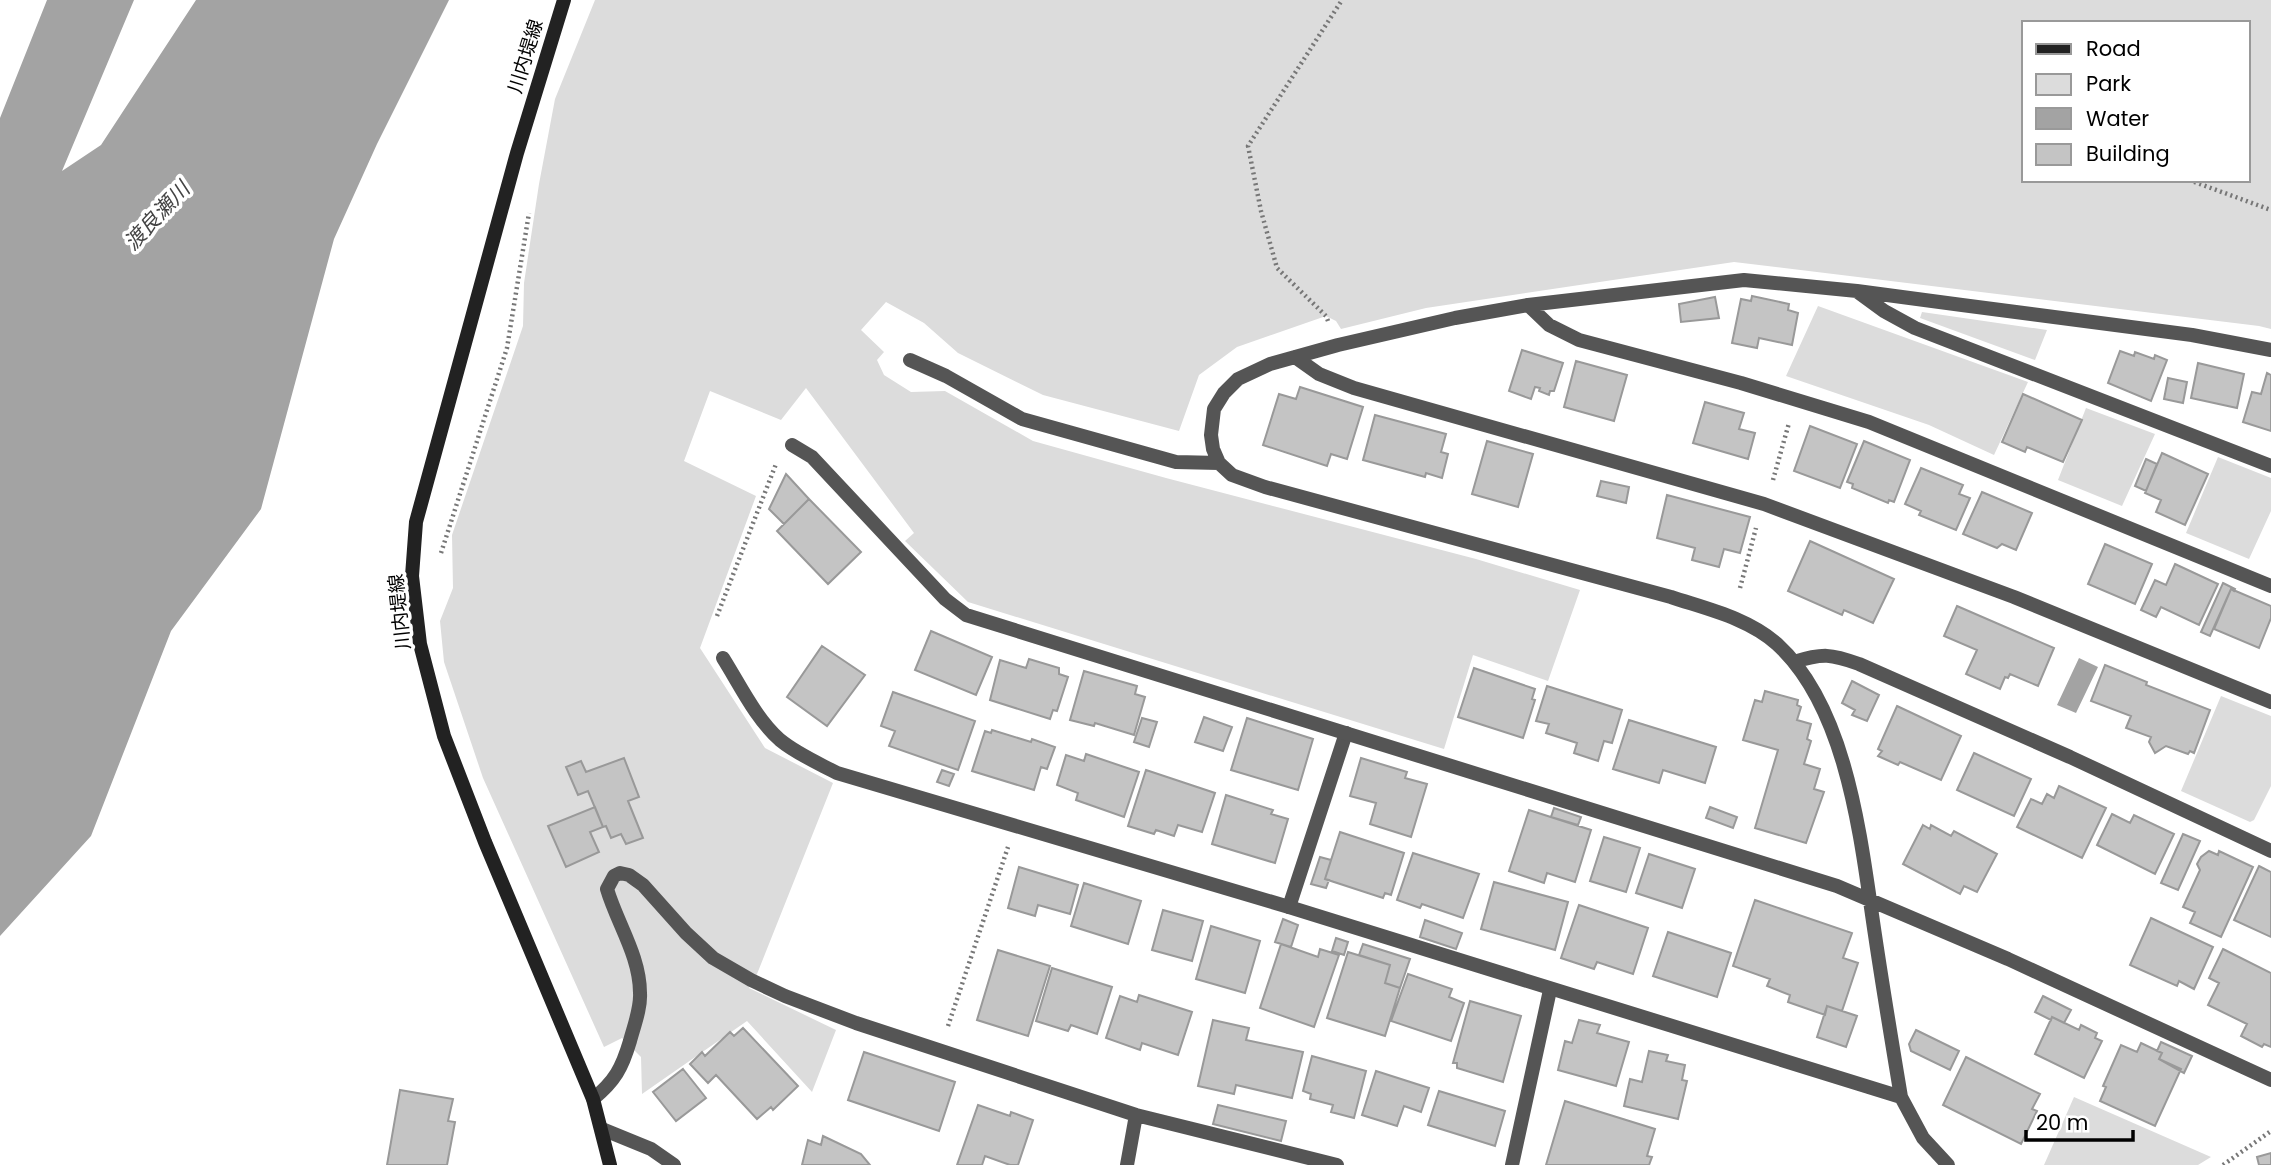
<svg xmlns="http://www.w3.org/2000/svg" width="2271" height="1165" viewBox="0 0 2271 1165" font-family="Poppins,'Noto Sans JP',sans-serif">
<style>
.green{fill:#dcdcdc;fill-rule:evenodd}
.water{fill:#a3a3a3}
.building{fill:#c4c4c4;stroke:#999;stroke-width:2}
.lines{fill:none;stroke-linecap:round;stroke-linejoin:round}
.path{stroke:#777;stroke-width:4.5;stroke-dasharray:2 3.5;stroke-linecap:butt}
.lane{stroke:#555;stroke-width:14}
.street{stroke:#555;stroke-width:14}
.secondary{stroke:#222;stroke-width:14}
.labels{text-anchor:middle;stroke-width:7;stroke-linejoin:round;paint-order:stroke}
.street-label{font-size:19px;fill:#000;stroke:#fff}
.water-label{font-size:21px;font-style:italic;fill:#444;stroke:#fff}
</style>
<rect width="100%" height="100%" fill="#fff"/>
<path class="green" d="M595,0H2271V329L2259,326L1734,262L1426,308L1341,329L1336,321L1326,316L1237,347L1199,375L1179,431L1043,395L958,353L924,323L886,302L861,330L884,352L877,360L884,375L911,392L945,391L1033,441L1166,478L1476,559L1580,590L1548,681L1473,655L1444,749L968,602L905,541L914,533L806,388L781,420L710,391L684,461L756,496L700,648L765,748L833,783L757,974L749,988L836,1030L812,1092L747,1021L642,1094L641,1057L622,1038L604,1047L483,778L444,662L440,621L453,588L452,535L523,326L524,283L539,184L555,99ZM2024,23H2248V180H2024Z
M1818,306L2028,382L1994,455L1929,425L1786,376Z
M1922,312L2047,330L2035,360L1920,318Z
M2086,408L2155,434L2122,506L2058,480Z
M2218,457L2271,478V511L2249,559L2186,533Z
M2221,696L2271,716V786L2254,820L2250,822L2181,791Z
M2074,1097L2211,1157L2198,1165H2044Z"/>
<path class="water" d="M47,0H134L62,171L101,145L196,0H449L377,144L334,239L261,509L171,631L91,836L0,936V118Z
M2079,658L2098,667L2076,713L2057,705Z"/>
<path class="building" d="M1752,296L1789,304L1788,310L1798,313L1792,345L1759,338L1757,348L1732,343L1741,299L1751,301Z
M1715,297L1719,318L1681,322L1679,304Z
M1522,350L1563,363L1554,391H1550L1549,395L1539,391L1540,388L1535,387L1531,399L1509,391Z
M2120,351L2134,356L2135,352L2154,359L2155,355L2167,360L2151,401L2108,383Z
M1576,361L1627,375L1614,421L1564,407Z
M2198,363L2244,374L2237,408L2191,398Z
M2267,373L2271,375V431L2243,422L2252,392L2261,394Z
M2168,378L2187,382L2183,403L2164,399Z
M1300,387L1363,407L1347,459L1331,454L1327,466L1263,445L1279,394L1296,399Z
M2023,394L2082,420L2063,462L2027,447L2025,452L2002,442Z
M1705,402L1744,413L1739,429L1755,433L1748,459L1693,443Z
M1375,415L1446,434L1441,452L1448,454L1442,478L1426,473L1425,477L1363,460Z
M1810,426L1857,444L1840,488L1794,471Z
M1487,441L1533,454L1518,507L1472,494Z
M1864,441L1910,460L1894,502L1889,500L1888,503L1852,488L1853,484L1847,482Z
M2162,453L2208,474L2185,525L2156,512L2161,500L2145,493Z
M2146,459L2157,464L2146,491L2135,486Z
M1921,468L1963,485L1959,494L1970,498L1956,530L1919,515L1921,511L1905,504Z
M786,474L809,499L784,524L769,509Z
M1601,481L1629,487L1626,503L1597,496Z
M1982,492L2032,513L2016,550L2002,544L1997,548L1963,534Z
M1667,495L1750,517L1740,553L1724,549L1719,567L1692,560L1695,548L1657,538Z
M809,499L861,552L828,584L777,531Z
M1810,541L1894,579L1873,623L1844,610L1842,615L1788,591Z
M2105,544L2152,564L2135,604L2088,584Z
M2175,564L2218,584L2199,625L2161,607L2156,617L2141,610L2155,580L2166,585Z
M2223,583L2235,589L2234,591L2231,589L2210,636L2201,632Z
M2231,589L2271,606V618L2259,648L2214,629Z
M1957,606L2054,648L2038,686L2010,674L2008,678L2005,677L2000,689L1966,674L1977,650L1944,636Z
M931,631L992,657L976,695L915,670Z
M822,646L865,675L827,726L787,697Z
M1029,659L1059,668V674L1068,677L1057,711L1053,710L1050,719L990,700L1000,660L1026,668Z
M2105,665L2147,682L2146,685L2210,710L2194,753L2190,751L2188,754L2166,746L2155,753L2149,742L2151,737L2126,728L2131,716L2091,701Z
M1474,668L1535,689L1532,699L1535,700L1523,738L1458,717Z
M1084,671L1137,686L1135,694L1145,697L1134,735L1095,723L1094,726L1070,720Z
M1852,681L1879,695L1867,721L1852,715L1855,710L1842,703Z
M1547,686L1622,710L1612,743L1604,741L1598,761L1574,753L1577,743L1546,733L1549,724L1536,721Z
M1765,691L1798,700L1797,705L1801,707L1797,720L1811,724L1807,739L1811,741L1804,764L1820,769L1814,789L1824,792L1806,843L1755,828L1778,750L1743,740L1755,700L1762,702Z
M893,692L975,721L958,770L889,746L895,731L881,726Z
M1897,706L1961,736L1941,780L1900,762L1898,765L1878,756L1882,751L1878,749Z
M1204,717L1232,727L1223,751L1195,742Z
M1142,718L1157,722L1149,747L1134,742Z
M1247,718L1313,739L1298,790L1231,770Z
M1629,720L1716,747L1705,783L1663,770L1659,783L1613,769Z
M992,730L1031,742L1032,739L1055,747L1047,769L1041,767L1034,790L972,771L985,731L991,733Z
M1974,753L2031,779L2014,816L1957,790Z
M1086,754L1139,772L1124,817L1076,800L1078,793L1057,785L1066,755L1084,761Z
M624,758L639,797L628,801L643,838L626,844L621,834L611,838L606,826L603,827L588,791L578,795L566,767L581,761L586,772Z
M1361,758L1407,772L1405,778L1427,784L1411,837L1370,824L1376,803L1350,796Z
M942,770L954,774L949,786L937,782Z
M1146,770L1215,793L1202,832L1178,825L1174,836L1156,830L1154,834L1128,826Z
M2059,786L2106,808L2082,858L2017,827L2031,799L2042,804L2047,794L2054,798Z
M1226,795L1273,810L1271,814L1288,819L1275,863L1212,844Z
M595,807L603,827L590,832L599,852L566,867L548,826Z
M1710,807L1737,817L1733,828L1706,818Z
M1554,808L1581,817L1578,825L1551,817Z
M1529,810L1591,830L1575,882L1547,873L1544,883L1509,871Z
M2112,814L2130,823L2134,815L2174,834L2155,874L2097,845Z
M1923,825L1930,829L1931,825L1951,836L1954,831L1997,854L1977,892L1964,886L1960,894L1903,864Z
M1340,832L1404,853L1391,895L1385,893L1383,898L1325,879Z
M2183,834L2200,841L2178,890L2161,883Z
M1604,837L1640,848L1626,892L1590,881Z
M2209,851L2218,855L2219,851L2253,867L2221,937L2190,923L2195,912L2183,907L2200,870L2197,864L2201,857Z
M1413,853L1479,874L1463,918L1422,904L1420,908L1397,900Z
M1649,854L1695,869L1682,908L1636,893Z
M1320,857L1331,860L1325,879L1329,880L1326,888L1311,884Z
M2259,866L2271,872V937L2234,920Z
M1019,867L1078,885L1070,914L1038,905L1035,916L1008,908Z
M1494,882L1568,902L1555,950L1481,929Z
M1084,883L1141,901L1128,944L1071,926Z
M1755,900L1852,933L1843,958L1858,963L1842,1011L1827,1006L1825,1015L1788,1002L1790,995L1767,986L1770,979L1733,966Z
M1579,905L1648,928L1633,974L1597,962L1594,969L1561,958Z
M1163,910L1203,921L1192,961L1152,950Z
M2151,918L2213,947L2194,989L2179,981L2177,986L2130,965Z
M1283,919L1298,925L1291,947L1275,942Z
M1425,920L1462,933L1456,949L1420,937Z
M1211,926L1260,941L1245,993L1196,979Z
M1668,932L1731,953L1717,997L1653,976Z
M1336,938L1348,942L1344,955L1332,951Z
M1281,944L1318,957L1320,949L1339,955L1314,1027L1260,1008Z
M1363,944L1410,959L1400,988L1385,983L1390,965L1359,955Z
M2223,949L2271,973V1047L2264,1044L2262,1047L2241,1036L2247,1024L2208,1005L2219,983L2209,978Z
M998,950L1050,966L1028,1036L977,1020Z
M1348,952L1390,965L1385,983L1400,988L1385,1036L1327,1018Z
M1052,968L1112,987L1097,1034L1071,1025L1068,1031L1036,1021Z
M1408,974L1452,989L1449,997L1464,1003L1451,1041L1391,1021Z
M1139,995L1192,1012L1178,1055L1142,1043L1140,1050L1106,1038L1120,996L1137,1002Z
M2043,996L2071,1010L2064,1023L2052,1017L2051,1020L2035,1012Z
M1470,1001L1521,1016L1503,1082L1457,1068V1063H1453Z
M1827,1006L1857,1016L1846,1047L1817,1037Z
M2052,1017L2079,1030L2081,1025L2097,1033L2095,1038L2102,1041L2084,1078L2035,1054Z
M1213,1020L1249,1028L1246,1040L1303,1052L1292,1098L1236,1085L1234,1094L1198,1086Z
M1579,1020L1600,1025L1597,1033L1629,1042L1616,1086L1558,1070L1565,1041L1572,1043Z
M743,1028L798,1086L773,1110L771,1107L757,1119L716,1075L708,1083L690,1064L702,1052L705,1056L730,1032L734,1036Z
M1916,1030L1959,1051L1950,1070L1911,1051L1909,1044Z
M2161,1042L2192,1056L2184,1073L2159,1059L2162,1053L2157,1051Z
M2141,1043L2162,1053L2159,1059L2181,1069L2155,1126L2100,1101L2106,1087L2103,1086L2121,1045L2137,1052Z
M1649,1051L1668,1055L1666,1061L1685,1065L1682,1080L1687,1081L1678,1119L1624,1106L1630,1079L1642,1082Z
M864,1052L955,1082L939,1131L848,1100Z
M1312,1056L1366,1071L1354,1118L1331,1112L1333,1105L1310,1099L1311,1094L1303,1091Z
M1966,1057L2040,1094L2032,1109L2037,1111L2021,1144L1943,1105Z
M683,1069L706,1098L676,1121L653,1092Z
M1376,1071L1429,1088L1421,1112L1404,1106L1397,1126L1362,1115Z
M400,1090L453,1099L448,1121L455,1122L447,1165H387Z
M1439,1091L1505,1111L1495,1146L1428,1125Z
M1565,1101L1655,1129L1647,1156L1652,1157L1649,1165H1546Z
M978,1105L1010,1116L1011,1112L1033,1120L1018,1165H1010L985,1156L982,1165H957Z
M1218,1105L1286,1121L1281,1141L1213,1124Z
M823,1136L861,1154L870,1165H802L808,1140L821,1145Z
M2271,1153V1165H2259L2257,1157Z"/>
<g class="lines">
<path class="path" d="M2189,180L2271,210
M1328,321L1326,316L1277,268L1261,211L1248,146L1342,0
M1773,480L1789,423
M441,553L507,348L529,213
M1740,588L1756,528
M717,616L776,464
M948,1026L1008,847
M2223,1165L2271,1131"/>
<path class="lane" d="M1289,907L1346,733
M1512,1165L1550,990"/>
<path class="street" d="M1858,292L1884,311L1915,328L2271,466
M1528,305L1549,325L1579,340L1741,383L1869,422L2271,586
M1295,357L1319,374L1354,388L1764,504L2014,597L2271,702
M910,360L946,376L1022,419L1176,462L1219,463
M792,445L812,457L945,599L966,615L1837,886L2008,959L2271,1080
M723,658C740,685 756,719 780,740C797,754 818,763 837,773L1289,907L1901,1097
M1794,662C1823,653 1831,654 1859,664L2070,757L2271,851
M593,1099C615,1081 622,1068 630,1041C634,1026 641,1008 640,993C640,956 617,923 607,889L614,876L620,873L629,875L643,885L686,933L713,958L751,980L785,996L856,1023L1136,1115L1337,1165
M602,1129L651,1149L674,1165
M1127,1165L1136,1115
M1948,1165L1923,1138L1901,1097C1892,1043 1883,989 1875,935C1861,843 1849,710 1777,644C1748,618 1707,609 1671,597L1265,487L1232,475L1219,463L1213,449L1211,435L1214,409L1224,393L1238,379L1270,364L1338,345L1455,318L1528,305L1744,280L1857,291L1962,305L2192,335L2271,350"/>
<path class="secondary" d="M564,0L517,153L416,522L412,576L420,644L444,736L485,842L593,1099L610,1165"/>
</g>
<g class="labels">
<g class="street-label">
<text transform="translate(525 56) rotate(-73)" y="7">川内堤線</text>
<text transform="translate(399 612) rotate(-96)" y="7">川内堤線</text>
</g>
<g class="water-label">
<text transform="translate(157 216) rotate(-47)" y="7">渡良瀬川</text>
</g>
</g>
<rect x="2022" y="21" width="228" height="161" fill="#ffffff" stroke="#999999" stroke-width="2"/>
<rect x="2036" y="44" width="35" height="10" fill="#222222" stroke="#999999" stroke-width="2"/>
<text x="2086" y="56" font-size="21" fill="#000000">Road</text>
<rect x="2036" y="74" width="35" height="21" fill="#dcdcdc" stroke="#999999" stroke-width="2"/>
<text x="2086" y="91" font-size="21" fill="#000000">Park</text>
<rect x="2036" y="108" width="35" height="21" fill="#a3a3a3" stroke="#999999" stroke-width="2"/>
<text x="2086" y="126" font-size="21" fill="#000000">Water</text>
<rect x="2036" y="144" width="35" height="21" fill="#c4c4c4" stroke="#999999" stroke-width="2"/>
<text x="2086" y="161" font-size="21" fill="#000000">Building</text>
<path d="M2026 1130v10h107v-10" fill="none" stroke="#000000" stroke-width="3.5"/>
<text x="2036" y="1130" font-size="21" fill="#000000" stroke="#ffffff" stroke-width="5" paint-order="stroke">20 m</text>
</svg>
